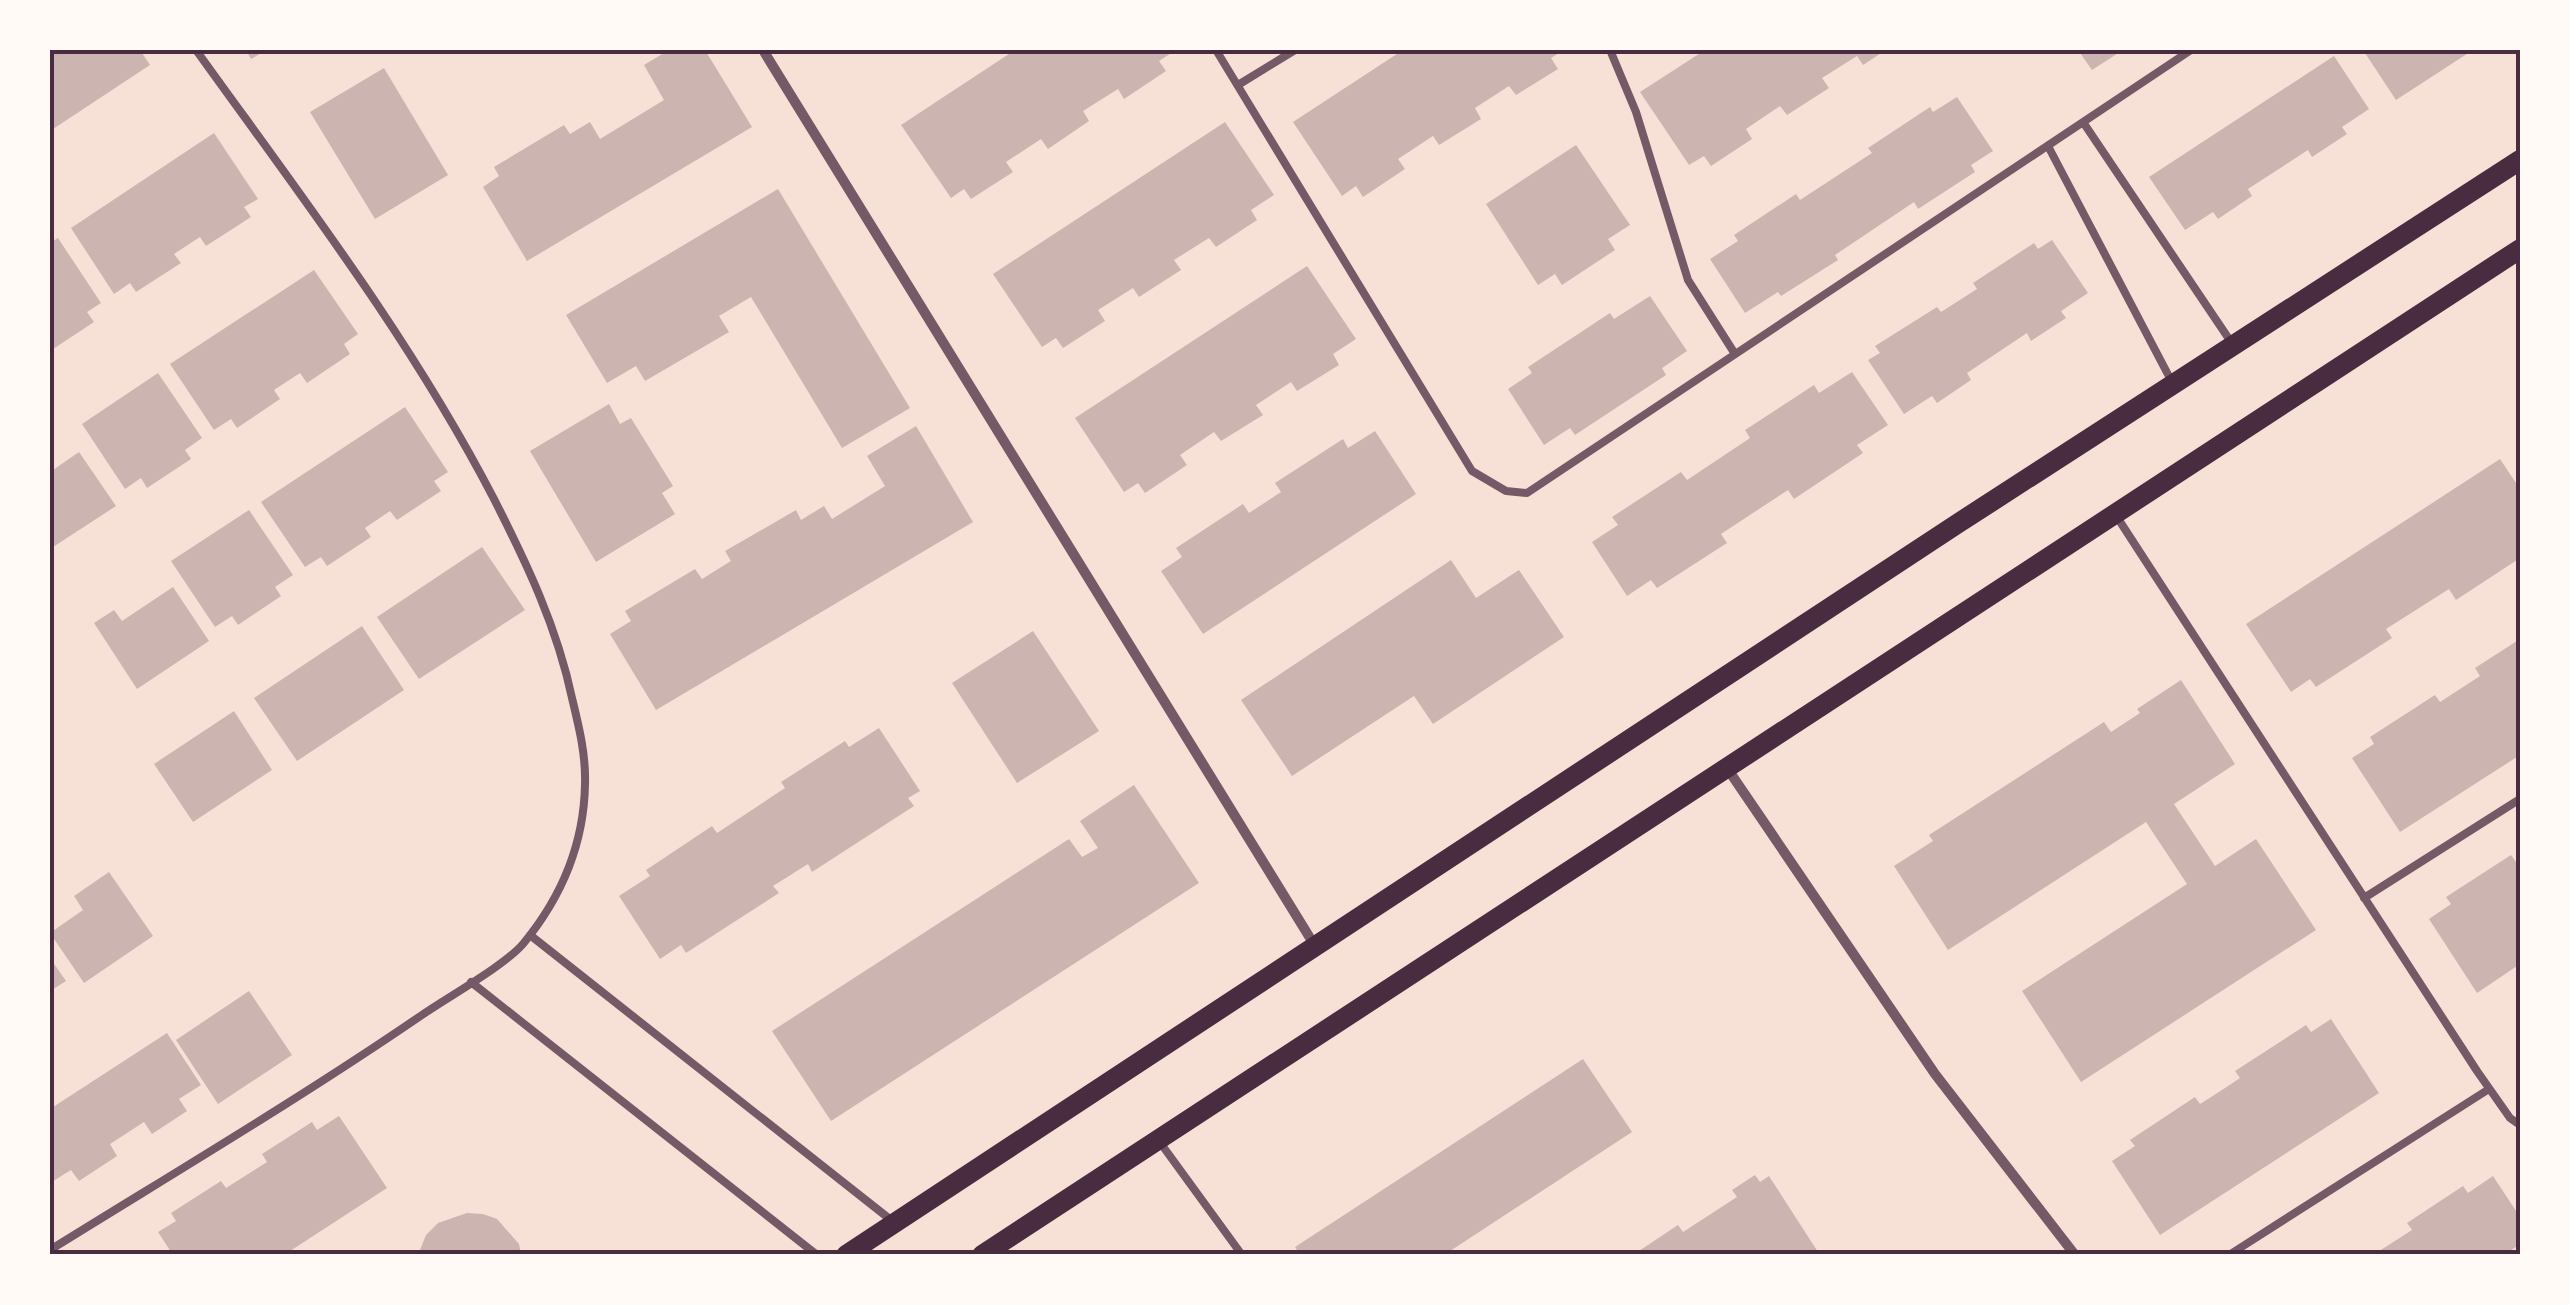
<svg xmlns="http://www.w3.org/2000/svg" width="2570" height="1305" viewBox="0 0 2570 1305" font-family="Bitter,serif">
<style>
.building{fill:#ccb4b1}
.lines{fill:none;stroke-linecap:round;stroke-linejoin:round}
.service{stroke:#755966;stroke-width:8}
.minor{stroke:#755966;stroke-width:10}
.secondary{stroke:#4a2c40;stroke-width:20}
.neatline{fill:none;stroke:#4a2c40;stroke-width:4}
</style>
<rect width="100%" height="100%" fill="#f7e1d7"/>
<path class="building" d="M50,50H140L150,65L50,131Z
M246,50H267L251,59Z
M669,50H705L752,127L527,261L483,187L499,176L494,167L564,125L570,134L590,122L600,139L664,100L644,65Z
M1015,50H1176L1159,61L1166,71L1124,99L1118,89L1083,111L1089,121L1048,149L1041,139L1006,162L1013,172L971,199L964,189L951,198L901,125Z
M1403,50H1564L1551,58L1558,69L1516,95L1509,86L1475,108L1481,119L1439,145L1433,136L1398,159L1405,169L1363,197L1356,186L1342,196L1293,122Z
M1705,50H1886L1863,65L1857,56L1822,78L1829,88L1787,115L1780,106L1746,129L1752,139L1711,166L1704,156L1689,165L1640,92Z
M2078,50H2123L2092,70Z
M2363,50H2473L2396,100Z
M2334,56L2369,109L2342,127L2347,134L2312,157L2308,150L2248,189L2252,196L2218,219L2213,212L2185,230L2149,177Z
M384,68L448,175L375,219L310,112Z
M1957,97L1993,151L1971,165L1975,172L1918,209L1914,202L1835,255L1838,260L1781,296L1778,292L1745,313L1710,259L1738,241L1734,235L1796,194L1800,200L1872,153L1868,148L1930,107L1933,112Z
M1225,122L1274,195L1251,210L1257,220L1216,247L1209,238L1174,260L1181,270L1139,297L1133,288L1098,310L1105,321L1063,348L1056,338L1042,347L993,274Z
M214,133L258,199L244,207L251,217L206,246L200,237L174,254L181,263L136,292L130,283L114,294L71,228Z
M1576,145L1630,225L1608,239L1615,250L1562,285L1555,274L1538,285L1486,204Z
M778,189L910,408L842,448L751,297L719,316L729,332L645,381L636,366L607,383L566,315Z
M58,238L101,303L87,312L94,322L50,351V243Z
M2052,240L2088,293L2061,311L2066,318L2031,341L2027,333L1967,373L1971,380L1937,403L1932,396L1904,414L1868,360L1880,353L1875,346L1937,307L1941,312L1977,289L1973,283L2034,243L2038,249Z
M1307,266L1356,339L1333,354L1339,365L1297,391L1291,382L1256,405L1263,415L1221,441L1214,432L1180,455L1187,465L1145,493L1138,483L1124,492L1075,418Z
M314,270L358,334L344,344L350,354L307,383L300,373L274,390L280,399L237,428L231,419L214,430L170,364Z
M1650,296L1687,351L1662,368L1666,375L1575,435L1570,428L1544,445L1508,389L1532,373L1528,367L1610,313L1614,319Z
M1852,372L1888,425L1857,445L1863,453L1794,499L1788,490L1721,534L1727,543L1657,588L1651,580L1627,596L1592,542L1618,525L1612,517L1681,472L1687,480L1750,438L1745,430L1814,385L1819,393Z
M158,373L202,438L185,450L191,459L147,488L141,478L125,489L82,424Z
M609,404L620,424L631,418L673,486L662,493L675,514L596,562L530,451Z
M405,407L448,472L434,481L441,491L397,520L390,511L365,528L371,537L327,566L321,557L305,567L261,502Z
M916,426L973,522L656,710L610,634L631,621L625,611L695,569L702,579L731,561L725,551L796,510L801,520L824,506L832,519L885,486L867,456Z
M1375,431L1416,494L1203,634L1161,571L1182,557L1176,548L1243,504L1249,513L1281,492L1275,483L1343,439L1348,448Z
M79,452L116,506L50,549V472Z
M2500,459L2520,489V542L2517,545L2520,558L2456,600L2449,589L2386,629L2392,638L2316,687L2310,679L2291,692L2246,624Z
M249,510L293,575L275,587L281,596L238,625L232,616L215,627L171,561Z
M482,547L525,610L419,679L377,617Z
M1451,560L1476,598L1519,570L1564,637L1433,724L1414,696L1292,776L1241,700Z
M173,587L209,641L137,689L94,623L114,610L122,621Z
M362,626L404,690L297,761L254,698Z
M1033,631L1099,731L1017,783L952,683Z
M2520,639V755L2400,832L2352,758L2374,744L2370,737L2435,695L2440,702L2480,676L2475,668Z
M2181,680L2235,764L2174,804L2215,866L2256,839L2316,930L2081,1082L2022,991L2187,884L2146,822L1948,950L1894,866L1933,841L1929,835L2104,722L2111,732L2140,713L2137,709Z
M234,711L272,770L193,822L154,764Z
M879,728L920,791L908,798L914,806L812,872L808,864L773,886L779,893L686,953L681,945L660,959L619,896L650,876L646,870L712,826L717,833L785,788L781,782L845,741L849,747Z
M1134,785L1199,883L831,1121L772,1031L1069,839L1082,857L1098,848L1080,821Z
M2511,855L2516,862L2520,859V964L2477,993L2429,919L2451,904L2446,897Z
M109,872L153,936L84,983L50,933L83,910L74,896Z
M50,958L66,981L50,991Z
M249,991L292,1055L218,1104L176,1040Z
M2331,1019L2379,1093L2160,1235L2112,1161L2135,1146L2130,1140L2195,1097L2200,1104L2222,1090L2240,1078L2235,1071L2306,1025L2311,1032Z
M167,1033L201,1085L179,1099L187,1111L152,1134L144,1122L110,1144L117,1156L79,1181L71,1170L50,1183V1109Z
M1583,1059L1632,1132L1444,1255H1300L1295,1247Z
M339,1116L387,1188L284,1255H173L158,1232L176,1221L171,1213L221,1181L226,1188L267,1162L262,1154L312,1122L317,1130Z
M1755,1175L1760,1182L1769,1176L1818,1252L1814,1255H1633L1678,1225L1683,1232L1737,1197L1732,1190Z
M2493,1176L2520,1217V1244L2504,1255H2373L2412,1230L2407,1223L2463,1186L2468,1193Z
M467,1213L483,1214L497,1219L519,1244L521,1255H418L426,1235L438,1223Z"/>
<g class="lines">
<path class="service" d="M1216,50L1472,471L1506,491L1527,493L2191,50
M1610,50L1636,112L1688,280L1735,354
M1238,85L1295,50
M2083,122L2231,342
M2048,146L2173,384
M2117,517L2477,1071L2510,1118L2520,1125
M2364,898L2520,799
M530,935L891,1220
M471,982L817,1255
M1159,1141L1242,1255
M50,1250C174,1173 299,1099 419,1017C446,998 504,966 523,944C561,898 584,844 585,784C586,755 579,727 572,698C557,627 527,564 494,499C411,339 301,196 196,50
M2229,1255L2489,1089"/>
<path class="minor" d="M763,50L1315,946
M1727,768L1935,1074L2075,1255"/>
<path class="secondary" d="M846,1255L1957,524L2520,160
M982,1255L2520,249"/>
</g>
<rect width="2570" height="1305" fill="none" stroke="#fffaf5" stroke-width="105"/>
<rect x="52" y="52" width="2466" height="1200" class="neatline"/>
</svg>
